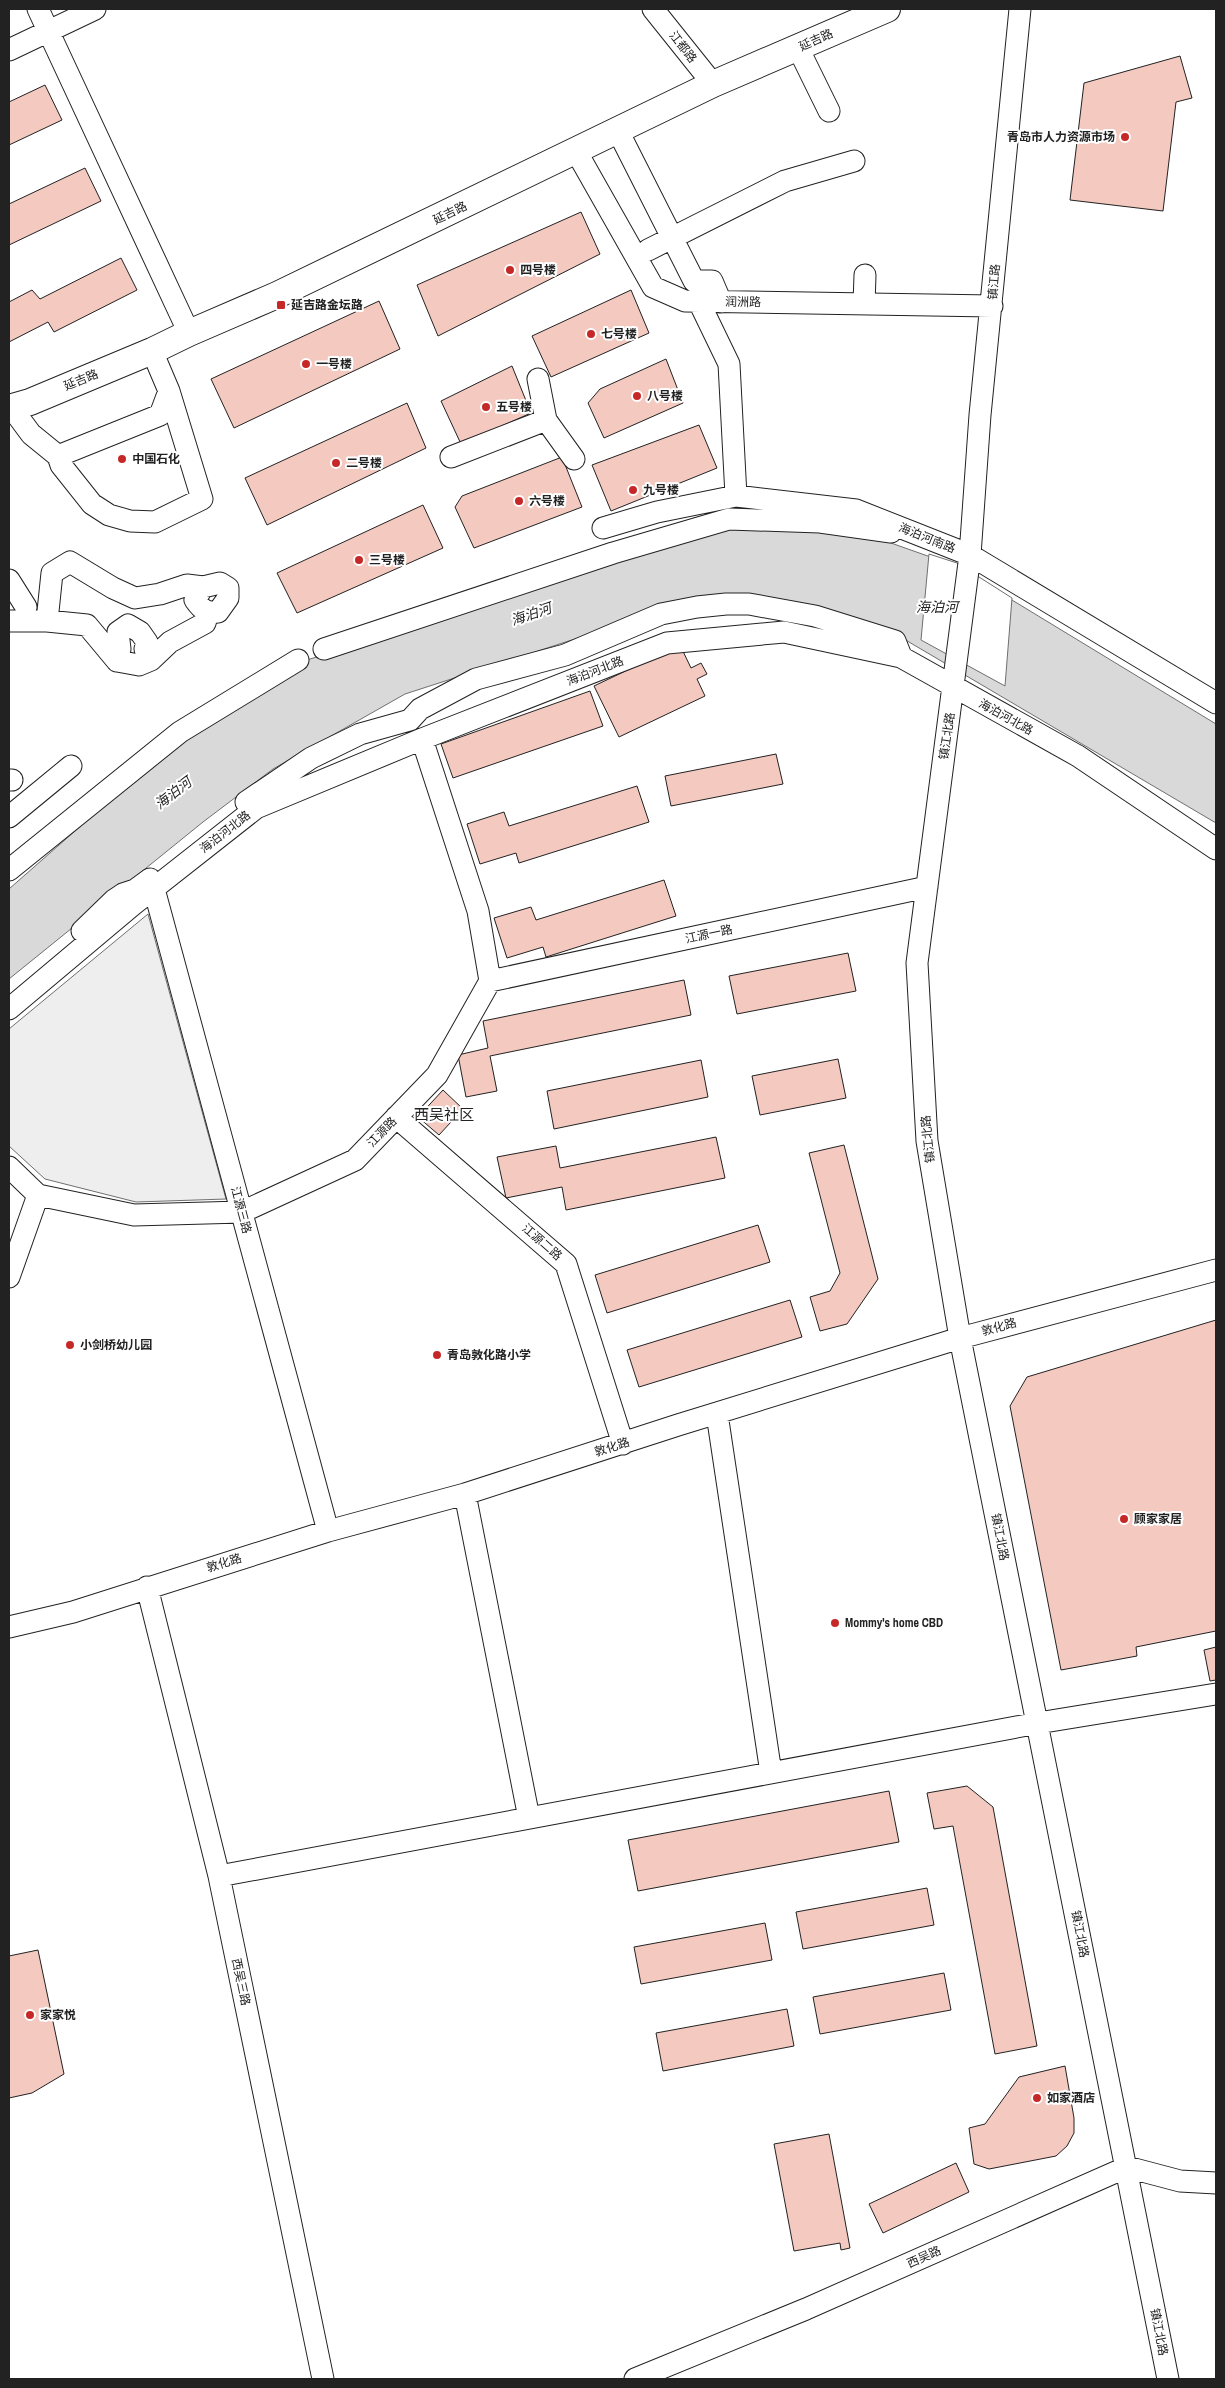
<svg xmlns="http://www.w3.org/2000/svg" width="1225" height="2388" viewBox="0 0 1225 2388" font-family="'Archivo Narrow','Noto Sans SC',sans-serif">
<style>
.green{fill:#eee;stroke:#6f6f6f}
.water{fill:#d9d9d9;stroke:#6f6f6f}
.pier{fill:#fff;stroke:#6f6f6f}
.building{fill:#f3c9c0;stroke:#222}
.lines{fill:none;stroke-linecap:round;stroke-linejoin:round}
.minor-casing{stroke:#222;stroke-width:23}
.major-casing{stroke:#222;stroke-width:28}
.minor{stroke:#fff;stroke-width:21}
.major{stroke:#fff;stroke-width:26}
.poi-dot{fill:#c62828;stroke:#fff;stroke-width:2}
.labels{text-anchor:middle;stroke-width:4;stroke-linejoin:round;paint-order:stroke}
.street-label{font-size:12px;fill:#222;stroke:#fff}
.poi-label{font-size:12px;font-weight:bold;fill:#222;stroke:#fff;text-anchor:start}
.water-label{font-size:14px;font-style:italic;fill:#222;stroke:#fff}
.quarter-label{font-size:15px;fill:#222;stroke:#fff}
</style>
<rect width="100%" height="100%" fill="#fff"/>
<path class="green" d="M148,914L226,1199L136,1202L45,1179L9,1146V1029Z"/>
<path class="water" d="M731,525L874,537L956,566L1216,724V823L892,632L767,605L615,626L405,694L273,769L203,822L9,979V889L182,737L307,660Z"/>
<path class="pier" d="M929,554L957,563L1012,598L1005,686L921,640Z"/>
<path class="building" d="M1180,56L1192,98L1176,102L1163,211L1070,200L1084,83Z
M45,85L62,120L9,145V102Z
M85,168L101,201L9,245V204Z
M581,212L600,254L438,336L417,285Z
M121,258L137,290L54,332L48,322L9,342V302L32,290L40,299Z
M631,290L649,333L551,377L532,336Z
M379,301L400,349L234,428L211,379Z
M666,359L683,403L604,438L588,403L600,389Z
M512,366L531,413L461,444L441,401Z
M407,403L426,448L267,525L245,478Z
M699,425L717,468L611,511L592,465Z
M562,457L582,507L474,548L455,507L462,496Z
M423,505L443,548L297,613L277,573Z
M680,645L691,668L701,663L707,674L697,679L705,696L619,737L594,686Z
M590,691L603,726L453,778L441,744Z
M776,754L783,784L671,806L665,776Z
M637,786L649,822L519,863L516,853L480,864L467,824L504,812L509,826Z
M664,880L676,916L546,957L543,947L507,958L494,918L531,907L536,920Z
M848,953L856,991L737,1014L729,976Z
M684,980L691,1015L490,1056L497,1091L466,1097L458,1055L488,1048L483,1021Z
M838,1059L846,1098L760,1115L752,1076Z
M701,1060L708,1097L554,1129L547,1091Z
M443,1090L463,1109L439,1135L418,1117Z
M716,1137L725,1178L566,1210L562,1187L506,1198L497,1157L556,1146L560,1168Z
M844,1145L878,1279L847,1324L820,1331L810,1297L830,1291L840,1273L809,1153Z
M758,1225L770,1262L607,1313L595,1275Z
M790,1300L802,1337L639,1387L627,1350Z
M1216,1320V1635V1631L1136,1647L1137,1656L1061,1670L1010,1406L1027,1377Z
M1216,1647V1680L1210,1681L1204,1650Z
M967,1786L993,1807L1037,2046L995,2054L953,1826L934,1829L927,1793Z
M889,1791L899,1842L638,1891L628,1840Z
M927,1888L934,1925L803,1949L796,1912Z
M765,1923L772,1960L641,1984L634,1947Z
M38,1950L64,2074L32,2093L9,2098V1956Z
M944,1973L951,2010L820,2034L813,1997Z
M787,2009L794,2046L663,2071L656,2033Z
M1065,2066L1074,2118V2133L1067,2146L1056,2156L989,2169L974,2164L969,2128L985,2124L1019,2077Z
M829,2134L850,2248L841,2250L840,2243L794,2251L774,2144Z
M956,2163L969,2192L883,2233L869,2204Z"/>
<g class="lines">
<defs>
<path id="minor" d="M38,9L189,333
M653,9L713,84
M1020,9L980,415L970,555L917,963L927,1141L960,1338L1168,2379
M798,48L829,111
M9,50L95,9
M618,131L694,281H712L721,302
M576,151L653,287L685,301L992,306
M648,250L785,181L854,161
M699,302L729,364L736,496
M864,304L865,275
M11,407L31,434L58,456L160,415L169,391L152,351
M546,420L574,459
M58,456L61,465L92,504L109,515L130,521L155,522L202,499L169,391
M451,457L546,420L538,379
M603,528L657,512L736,496L856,510L970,555L1216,703
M9,580L26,607
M9,621H47L52,573L70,562L113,588L135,598L160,594L187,585L203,587L220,583L228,588V598L218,612C206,613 202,610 195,600L203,587
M47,621L87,625L117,661L139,665L151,660L170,642L205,623L208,613
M324,649L613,553L729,519L820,522L891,532
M117,661L120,649L118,632L128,625L140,632L147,642L145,649L151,660
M9,780H12
M246,802L311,758L360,734L410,720L420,709L476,679L565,655L661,614L697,607L726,604H749L815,616L895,641L901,656
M9,817L71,766
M9,870L180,732L298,660
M154,889L328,1531
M82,931L114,900L123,894L135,890L150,879
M490,981L927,887
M9,1009L134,904L256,808L422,739L667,643L784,632L901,657L1078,756L1216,849
M396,1117L566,1264L623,1444
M9,1167L38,1195L134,1215L242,1212L355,1160L437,1075L490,981L478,911L422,739
M9,1277L38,1195
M717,1414L771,1773
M465,1494L529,1818
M147,1587L219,1876L323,2379
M9,1627L73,1612L328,1531L465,1494L678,1425L960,1338L1216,1270
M219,1876L1038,1723L1216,1694
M635,2379L806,2309L1127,2167L1180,2181L1216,2183"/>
<path id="major" d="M9,408L30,402L152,351L189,333L277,295L713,84L887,9"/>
</defs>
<use href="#minor" class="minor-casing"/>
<use href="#major" class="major-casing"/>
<use href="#minor" class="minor"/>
<use href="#major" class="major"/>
</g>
<g class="poi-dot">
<circle cx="1125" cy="137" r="5"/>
<circle cx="510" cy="270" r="5"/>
<rect x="276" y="300" width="10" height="10" rx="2.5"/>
<circle cx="591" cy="334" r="5"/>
<circle cx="306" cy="364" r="5"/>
<circle cx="637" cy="396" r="5"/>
<circle cx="486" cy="407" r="5"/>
<circle cx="122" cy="459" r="5"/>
<circle cx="336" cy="463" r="5"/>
<circle cx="633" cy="490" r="5"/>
<circle cx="519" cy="501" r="5"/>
<circle cx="359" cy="560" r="5"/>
<circle cx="70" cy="1345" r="5"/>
<circle cx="437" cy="1355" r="5"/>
<circle cx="1124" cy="1519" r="5"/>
<circle cx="835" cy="1623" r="5"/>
<circle cx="30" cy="2015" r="5"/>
<circle cx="1037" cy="2098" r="5"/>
</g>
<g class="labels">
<g class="street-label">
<text transform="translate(816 40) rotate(-24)" y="4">延吉路</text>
<text transform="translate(683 47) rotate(52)" y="4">江都路</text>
<text transform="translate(450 213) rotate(-26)" y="4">延吉路</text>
<text transform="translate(994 282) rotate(-85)" y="4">镇江路</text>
<text transform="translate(743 302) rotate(1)" y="4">润洲路</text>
<text transform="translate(81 380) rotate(-22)" y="4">延吉路</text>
<text transform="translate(927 538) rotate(22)" y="4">海泊河南路</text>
<text transform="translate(595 671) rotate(-21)" y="4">海泊河北路</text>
<text transform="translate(1006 717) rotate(29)" y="4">海泊河北路</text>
<text transform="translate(947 736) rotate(-82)" y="4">镇江北路</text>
<text transform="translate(225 832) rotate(-38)" y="4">海泊河北路</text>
<text transform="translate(709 934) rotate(-12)" y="4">江源一路</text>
<text transform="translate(382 1132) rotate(-46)" y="4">江源路</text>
<text transform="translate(928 1139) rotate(-96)" y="4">镇江北路</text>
<text transform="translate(241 1210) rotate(75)" y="4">江源三路</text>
<text transform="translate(542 1242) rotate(41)" y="4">江源二路</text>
<text transform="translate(999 1327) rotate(-15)" y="4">敦化路</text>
<text transform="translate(612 1447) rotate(-18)" y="4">敦化路</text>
<text transform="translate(1000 1537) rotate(79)" y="4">镇江北路</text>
<text transform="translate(224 1563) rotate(-17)" y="4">敦化路</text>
<text transform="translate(1080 1934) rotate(79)" y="4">镇江北路</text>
<text transform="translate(241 1982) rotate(78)" y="4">西吴三路</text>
<text transform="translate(924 2257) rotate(-24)" y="4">西吴路</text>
<text transform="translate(1159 2332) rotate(79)" y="4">镇江北路</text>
</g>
<g class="poi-label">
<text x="1115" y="141" text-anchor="end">青岛市人力资源市场</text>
<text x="520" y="274">四号楼</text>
<text x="291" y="309">延吉路金坛路</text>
<text x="601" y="338">七号楼</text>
<text x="316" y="368">一号楼</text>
<text x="647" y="400">八号楼</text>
<text x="496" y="411">五号楼</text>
<text x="132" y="463">中国石化</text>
<text x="346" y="467">二号楼</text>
<text x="643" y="494">九号楼</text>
<text x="529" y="505">六号楼</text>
<text x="369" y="564">三号楼</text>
<text x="80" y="1349">小剑桥幼儿园</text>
<text x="447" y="1359">青岛敦化路小学</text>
<text x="1134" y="1523">顾家家居</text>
<text x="845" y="1627">Mommy's home CBD</text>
<text x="40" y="2019">家家悦</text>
<text x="1047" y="2102">如家酒店</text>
</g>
<g class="water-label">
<text x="937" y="612">海泊河</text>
<text transform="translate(531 614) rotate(-19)" y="5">海泊河</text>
<text transform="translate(173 793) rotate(-38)" y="5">海泊河</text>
</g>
<g class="quarter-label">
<text x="444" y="1120">西吴社区</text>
</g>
</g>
<rect width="1225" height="2388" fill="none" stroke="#222222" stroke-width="20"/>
</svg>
